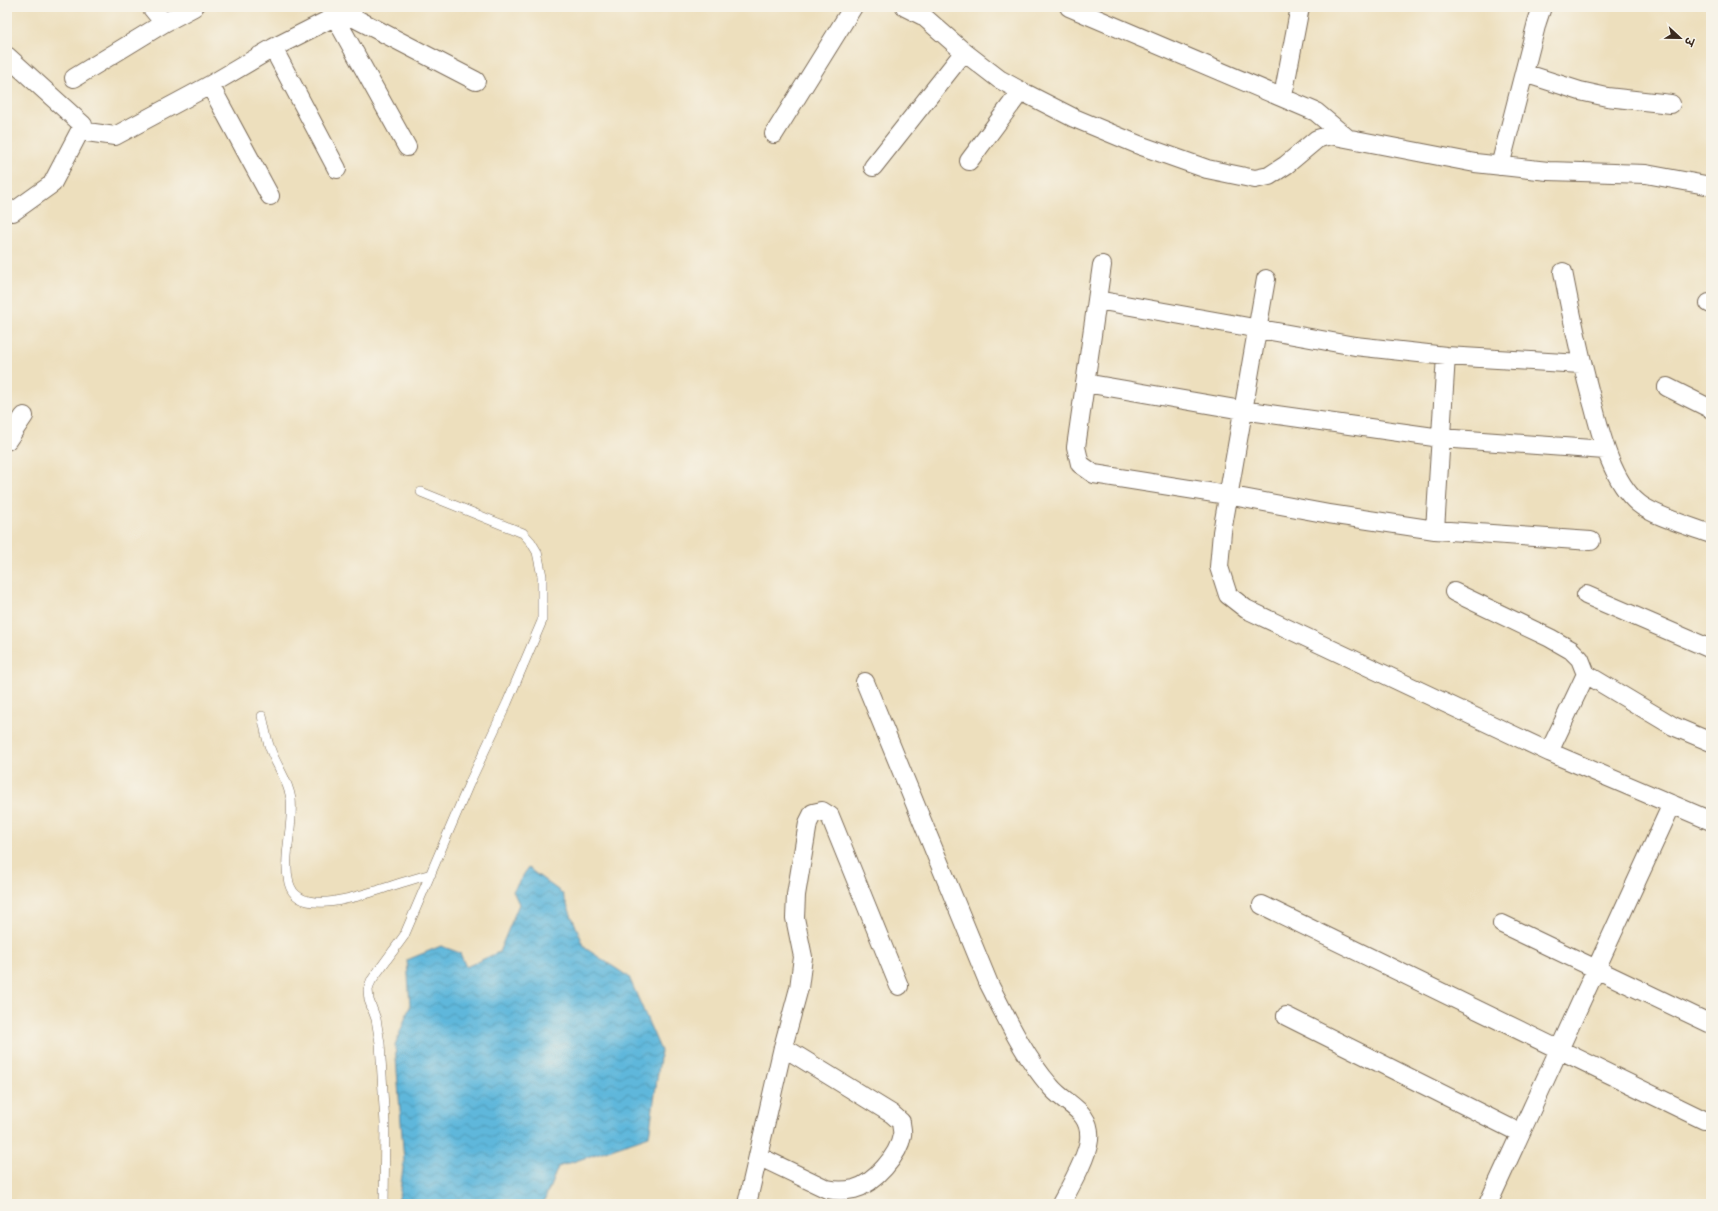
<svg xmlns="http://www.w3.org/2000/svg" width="1718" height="1211" viewBox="0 0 1718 1211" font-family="'Playpen Sans','Playpen Sans Deva',sans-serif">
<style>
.water{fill:url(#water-waves);stroke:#4c707c}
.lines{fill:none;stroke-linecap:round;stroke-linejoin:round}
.service-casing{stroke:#796956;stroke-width:10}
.minor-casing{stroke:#796956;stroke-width:20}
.service{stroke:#fff;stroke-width:9}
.minor{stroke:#fff;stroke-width:18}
</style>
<defs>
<pattern id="water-waves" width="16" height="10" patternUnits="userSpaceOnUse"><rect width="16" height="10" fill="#5eb7db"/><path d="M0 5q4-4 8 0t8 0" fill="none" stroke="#4f95b1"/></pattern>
</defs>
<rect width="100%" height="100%" fill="#f7f3e8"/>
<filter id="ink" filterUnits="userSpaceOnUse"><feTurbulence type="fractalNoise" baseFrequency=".025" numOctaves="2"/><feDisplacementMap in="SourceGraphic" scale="8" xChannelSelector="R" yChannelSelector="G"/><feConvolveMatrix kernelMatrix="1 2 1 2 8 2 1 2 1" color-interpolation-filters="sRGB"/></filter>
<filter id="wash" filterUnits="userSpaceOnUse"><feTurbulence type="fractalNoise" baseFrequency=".012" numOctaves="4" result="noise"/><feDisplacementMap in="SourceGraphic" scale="16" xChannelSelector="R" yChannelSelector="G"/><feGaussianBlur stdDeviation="0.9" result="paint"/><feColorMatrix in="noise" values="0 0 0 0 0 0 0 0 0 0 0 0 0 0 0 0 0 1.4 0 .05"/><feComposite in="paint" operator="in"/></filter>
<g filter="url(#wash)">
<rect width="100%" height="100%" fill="#eddfbd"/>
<path class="water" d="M528,868L562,893L585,948L629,977L661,1051L649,1136L558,1167L543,1204H398L404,1161L395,1045L410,1006L407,960L441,946L460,953L466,967L499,952L519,904L513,891Z"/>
</g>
<g filter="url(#ink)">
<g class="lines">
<defs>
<path id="service" d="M262,716C265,727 266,738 270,748C276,766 288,779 291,799C294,826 282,856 289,883C298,918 357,896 379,890C396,884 414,879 431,874
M384,1204L385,1124L380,1043L376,1019L369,1000L368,990L371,981L404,936L469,784L507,703L542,621V576L537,552L531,542L523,533L421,492"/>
<path id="minor" d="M151,7L164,23
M905,7L923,16L964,52L999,79L1021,91L1074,118L1139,145L1207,169L1255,179L1269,176L1286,165L1317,139L1330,135L1475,163L1548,171L1646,174L1711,186
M1069,7L1316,112L1347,138
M335,8L476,81
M335,17L407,147
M273,48L337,169
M7,56L83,125L52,184L13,212L7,209
M1524,73L1580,91L1607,97L1671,104
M74,78L164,23L194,7
M210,85L270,196
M1283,96L1300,7
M80,131L115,136L210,85L273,48L354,7
M774,134L853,7
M969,161L1021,91
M1500,166L1537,22L1542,7
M873,167L964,52
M1102,265L1076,447L1080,464L1094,474L1227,495L1329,514L1435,530L1591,541
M1563,272C1572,318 1581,363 1594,408C1602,439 1613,482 1638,503C1653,516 1692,527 1711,534
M1266,279L1222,532L1219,567L1228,595L1246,609L1549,752L1711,821
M1097,300L1355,346L1446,356L1581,364
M1709,303L1711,304
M1085,383L1242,410L1441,438L1605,450
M1667,387L1711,409
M7,441L24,416
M1435,530L1446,356
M1454,592L1550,638L1571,650L1580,659L1586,674L1673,726L1711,742
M1586,595L1711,649
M865,682L989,984C1007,1019 1024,1056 1050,1086C1065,1105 1092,1110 1089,1140C1087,1158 1070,1187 1061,1204
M1549,752L1586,674
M1262,905L1704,1120
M1502,924L1711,1024
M1286,1016L1520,1133
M758,1156L827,1189C836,1191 845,1191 854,1189C874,1184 899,1155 902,1135C903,1131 901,1126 901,1122L892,1114L783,1047
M747,1204L783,1047L799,988L803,957L795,918L796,895L808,823L813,813L822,811L830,816L899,986
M1488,1204L1672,804"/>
</defs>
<use href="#service" class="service-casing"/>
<use href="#minor" class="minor-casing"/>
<use href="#service" class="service"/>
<use href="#minor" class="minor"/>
</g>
</g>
<rect width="1718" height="1211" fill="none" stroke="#f7f3e8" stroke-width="24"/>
<g transform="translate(1680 38) rotate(112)" stroke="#f7f3e8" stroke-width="3" paint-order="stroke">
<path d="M0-3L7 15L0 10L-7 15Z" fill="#3b2a1e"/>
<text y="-6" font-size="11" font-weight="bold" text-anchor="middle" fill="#3b2a1e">उ</text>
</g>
</svg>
